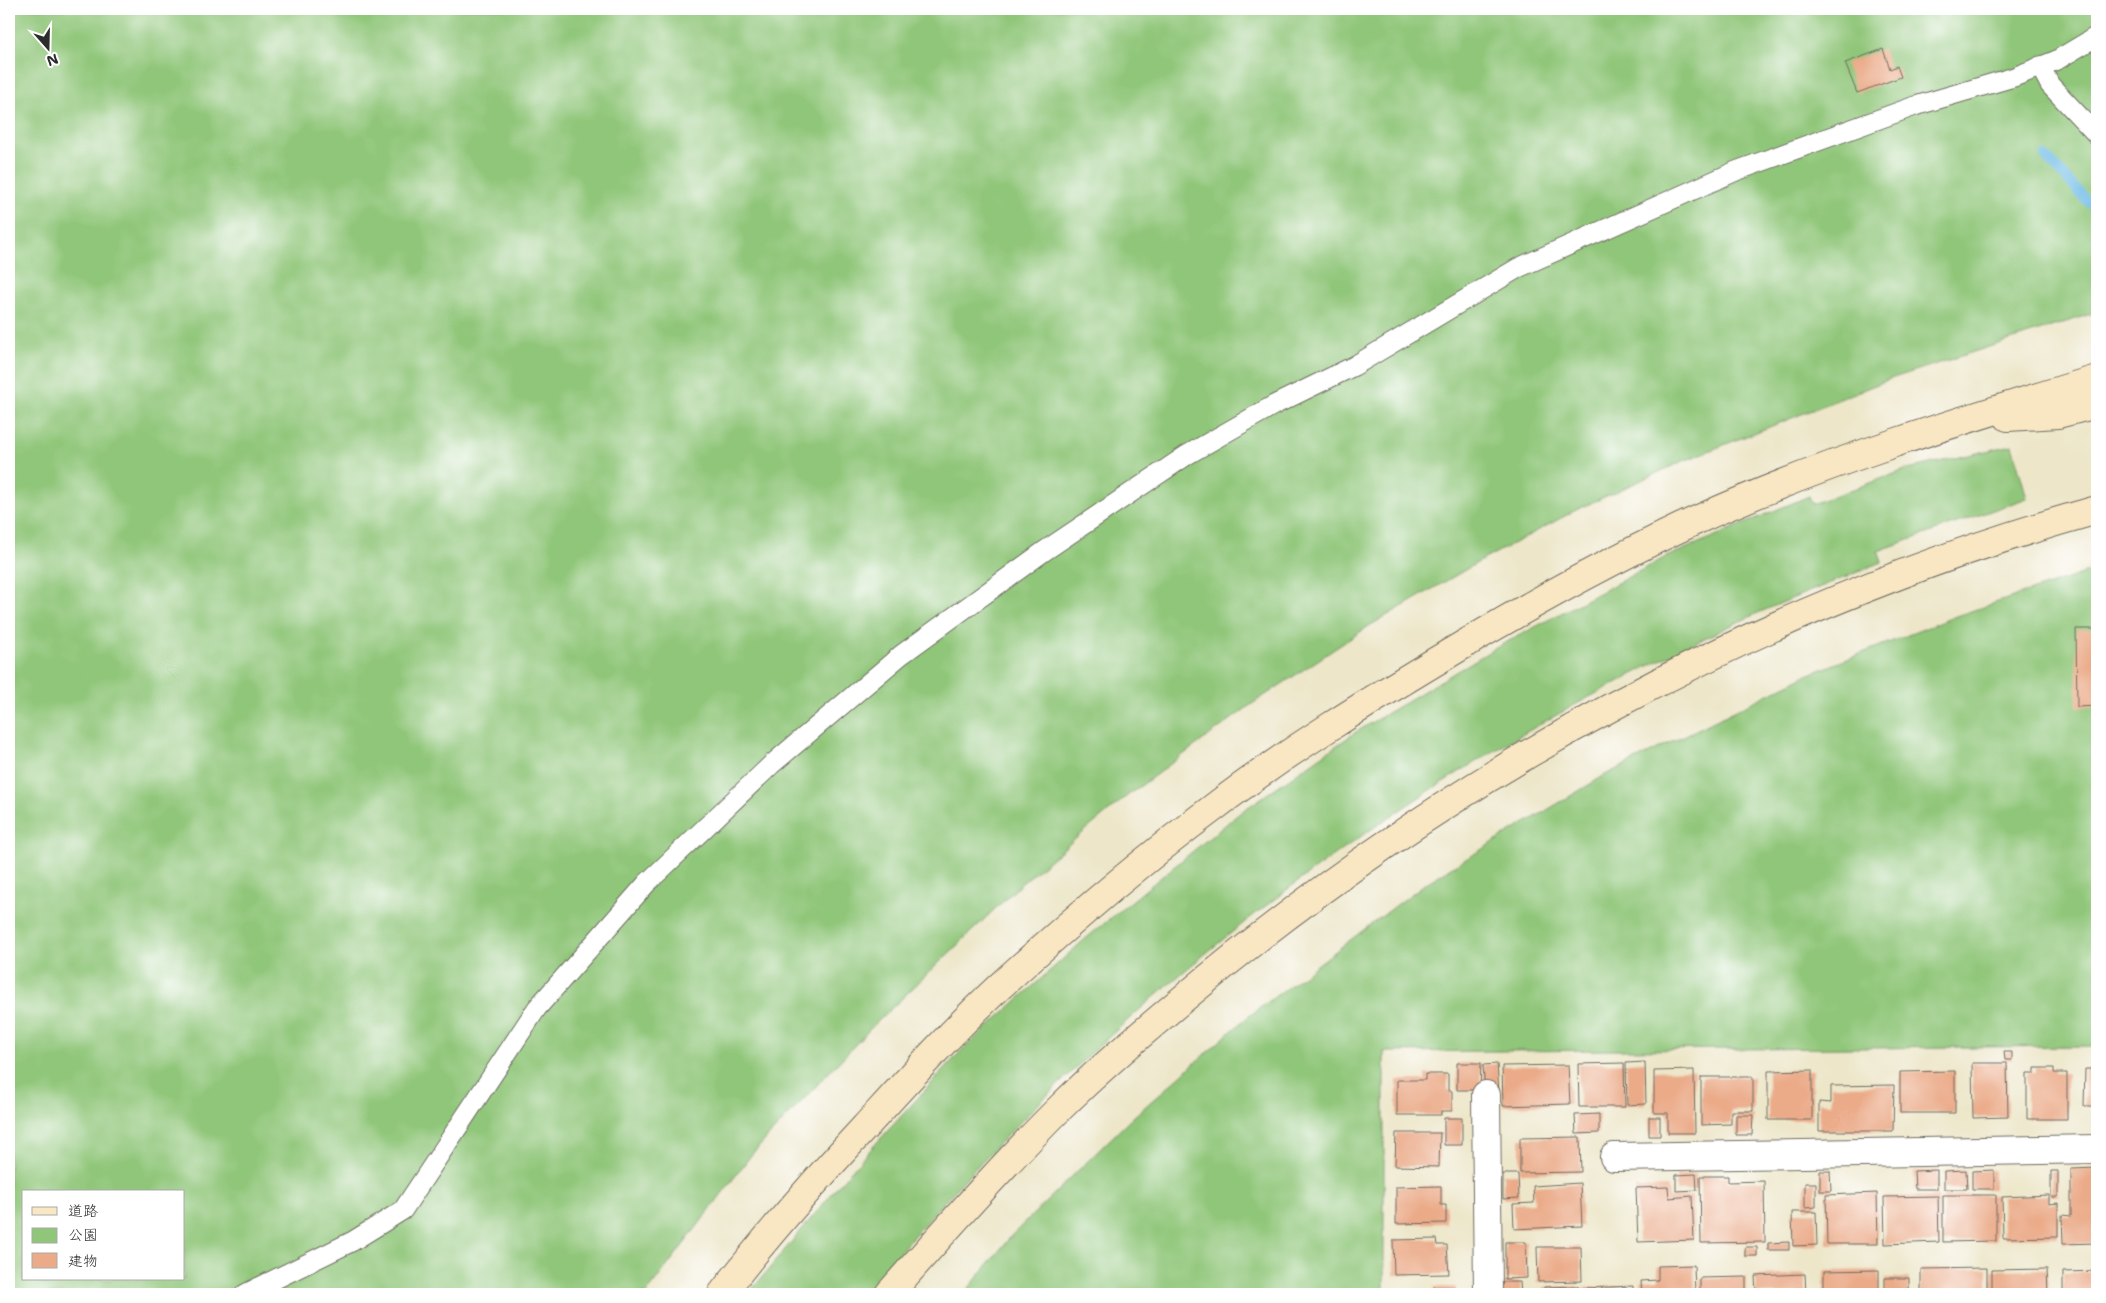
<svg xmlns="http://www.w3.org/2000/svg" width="2106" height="1303" viewBox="0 0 2106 1303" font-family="'Shantell Sans','Klee One',sans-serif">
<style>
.green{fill:#90c679;stroke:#5e7852;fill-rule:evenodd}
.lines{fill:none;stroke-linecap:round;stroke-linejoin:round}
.stream{stroke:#6abae5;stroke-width:10}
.building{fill:#ebab89}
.lane-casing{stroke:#6f6c62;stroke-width:21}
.street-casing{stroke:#6f6c62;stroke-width:30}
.secondary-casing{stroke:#6f6c62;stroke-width:30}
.lane{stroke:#fff;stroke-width:19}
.street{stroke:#fff;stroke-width:28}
.secondary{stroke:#f9e7c3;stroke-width:28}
</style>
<rect width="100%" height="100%" fill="#fff"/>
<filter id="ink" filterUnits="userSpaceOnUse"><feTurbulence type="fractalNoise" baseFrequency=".02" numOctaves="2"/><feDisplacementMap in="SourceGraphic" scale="10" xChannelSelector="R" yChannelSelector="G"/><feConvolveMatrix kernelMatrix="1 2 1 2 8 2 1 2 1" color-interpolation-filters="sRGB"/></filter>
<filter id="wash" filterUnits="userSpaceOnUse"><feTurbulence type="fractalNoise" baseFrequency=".0096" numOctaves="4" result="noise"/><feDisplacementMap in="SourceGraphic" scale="20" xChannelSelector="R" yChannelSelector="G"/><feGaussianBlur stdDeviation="1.12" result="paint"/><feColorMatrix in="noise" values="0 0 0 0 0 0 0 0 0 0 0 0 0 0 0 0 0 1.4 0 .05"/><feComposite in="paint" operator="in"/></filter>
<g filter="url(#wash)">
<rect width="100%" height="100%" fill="#ede6c9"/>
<path class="green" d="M9,9H2097V312L1890,379L1681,462L1578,509L1477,563L1369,626L1252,704L1127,796L1022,883L869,1030L752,1154L646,1294H9ZM24,1192H184V1279H24Z
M2012,445L2027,498L1878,551L1882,562C1841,579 1799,595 1758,613C1664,656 1571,705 1482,758C1247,900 1039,1083 864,1294H748L849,1173L961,1051L1084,940L1241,812L1356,732L1492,650L1666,557L1809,496L1812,504L1908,469Z
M2097,569V1046L1384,1052V1294H964L1012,1235L1131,1119L1244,1020L1426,883L1607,774L1807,675L1956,616Z"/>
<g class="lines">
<path class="stream" d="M2045,156L2097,211"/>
</g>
<g id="blocks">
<path class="building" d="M1883,49L1890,69L1897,66L1901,77L1857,93L1845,63Z
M2076,629H2097V706L2077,707Z
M2004,1052H2012V1060H2005Z
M1645,1062L1646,1104L1627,1105L1626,1063Z
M1457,1063H1481L1480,1090H1457Z
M1624,1063L1625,1107H1579L1578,1064Z
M1972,1063H2007L2008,1117L1973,1118Z
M1497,1064L1499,1092L1485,1093L1483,1065Z
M1568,1065L1570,1104L1503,1106L1502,1066Z
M2035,1068H2054V1073H2067V1119H2027V1073H2035Z
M2085,1069H2097V1106H2084Z
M1694,1070L1695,1133H1668V1113H1654V1071Z
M1812,1070V1120H1768V1071Z
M1955,1071V1113H1900V1072Z
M1425,1074H1448V1091H1452V1111H1441V1115H1397V1080H1425Z
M1701,1077H1753V1111H1731V1124L1701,1125Z
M1894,1085L1893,1131H1819V1102L1831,1103V1086Z
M1599,1114V1133L1576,1134L1575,1115Z
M1736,1115H1753L1752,1135H1736Z
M1649,1117H1660V1136H1649Z
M1444,1118H1462V1145H1444Z
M1396,1133H1440L1439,1167L1395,1166Z
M1580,1137L1581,1172L1520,1173V1138Z
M2097,1168V1243L2063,1244L2062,1215L2071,1216V1169Z
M1937,1170V1189H1915L1914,1171Z
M1966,1170L1967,1189H1944V1171Z
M1994,1170V1189H1972V1171Z
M1820,1171H1830L1831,1191H1820Z
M2051,1171H2058V1197H2051Z
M1503,1174H1518L1519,1198L1503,1199Z
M1696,1174L1697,1190L1676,1191V1175Z
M1700,1176H1728V1182L1764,1181L1765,1242L1701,1243Z
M1580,1183L1582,1226L1514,1229L1513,1204L1534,1203L1533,1186Z
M1805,1183H1816V1207L1805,1208Z
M1441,1186V1205H1446V1223L1396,1224V1187Z
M1668,1187L1669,1198L1692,1196L1694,1240L1638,1242L1636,1188Z
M1877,1193L1878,1244H1827L1826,1195Z
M1943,1195H1996V1241L1943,1242Z
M2049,1195V1204L2058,1203V1237L2003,1238L2002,1197Z
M1938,1196L1939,1242L1885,1244L1884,1197Z
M1792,1212H1816L1817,1245L1793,1246Z
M1437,1239L1438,1245H1447L1449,1274L1394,1275L1393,1240Z
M1505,1242H1526L1527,1278L1505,1279Z
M1789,1242V1250H1768V1243Z
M1537,1247H1581L1582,1281L1538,1282Z
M1745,1247H1757V1256H1745Z
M1694,1265L1695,1294H1642L1641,1281L1658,1280V1266Z
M1987,1268V1294H1921V1269Z
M2047,1269L2048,1294H1992V1270Z
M1879,1270V1294H1824V1271Z
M2097,1271V1294H2063V1272Z
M1805,1274L1806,1294H1756L1755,1276Z
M1746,1277V1294H1700V1278Z
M1885,1278H1909V1294H1885Z
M1501,1282H1520L1521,1294H1501Z
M1578,1286L1579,1294H1545L1544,1287Z
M1633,1286V1294H1583V1288Z
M1434,1287H1456V1294H1405V1292H1434Z"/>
</g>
</g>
<g filter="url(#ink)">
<use href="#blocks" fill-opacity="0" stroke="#6f6c62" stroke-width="1"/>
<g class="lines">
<defs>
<path id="lane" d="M2040,66L2050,85L2097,135
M245,1294L353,1241L403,1210L537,1008L647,883L771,765L901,655L1043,552L1187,455L1274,405L1354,366L1518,268L1736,171L1915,106L2014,77L2057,60L2097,36"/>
<path id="street" d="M1486,1095L1488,1294
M1614,1157L2097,1149"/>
<path id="secondary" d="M2008,417L2058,414L2097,404
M722,1294C766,1236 815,1181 865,1127C908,1080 952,1031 999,987C1067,925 1139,863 1213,808C1289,750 1371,700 1453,651C1533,603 1614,558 1699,519C1827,461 1962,420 2097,379
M889,1294C944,1231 999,1169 1058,1110C1097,1071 1141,1034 1184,998C1449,775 1763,603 2097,510"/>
</defs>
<use href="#lane" class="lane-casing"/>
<use href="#street" class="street-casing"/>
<use href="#secondary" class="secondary-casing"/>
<use href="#lane" class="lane"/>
<use href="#street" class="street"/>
<use href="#secondary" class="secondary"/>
</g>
</g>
<rect width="2106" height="1303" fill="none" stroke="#fff" stroke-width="30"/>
<rect x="22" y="1190" width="162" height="90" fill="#ffffff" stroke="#aaaaaa"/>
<rect x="32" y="1207" width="25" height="8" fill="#f9e7c3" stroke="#aaaaaa"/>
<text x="68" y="1216" font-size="15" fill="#2b2b2b">道路</text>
<rect x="32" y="1228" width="25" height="15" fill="#90c679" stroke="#aaaaaa"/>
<text x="68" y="1240" font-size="15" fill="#2b2b2b">公園</text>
<rect x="32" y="1253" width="25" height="15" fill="#ebab89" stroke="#aaaaaa"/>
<text x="68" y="1266" font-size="15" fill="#2b2b2b">建物</text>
<g transform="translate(48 48) rotate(160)" stroke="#ffffff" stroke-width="4" paint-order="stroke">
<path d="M0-4L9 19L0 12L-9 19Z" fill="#2b2b2b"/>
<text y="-8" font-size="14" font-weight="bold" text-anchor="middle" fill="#2b2b2b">N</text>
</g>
</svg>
